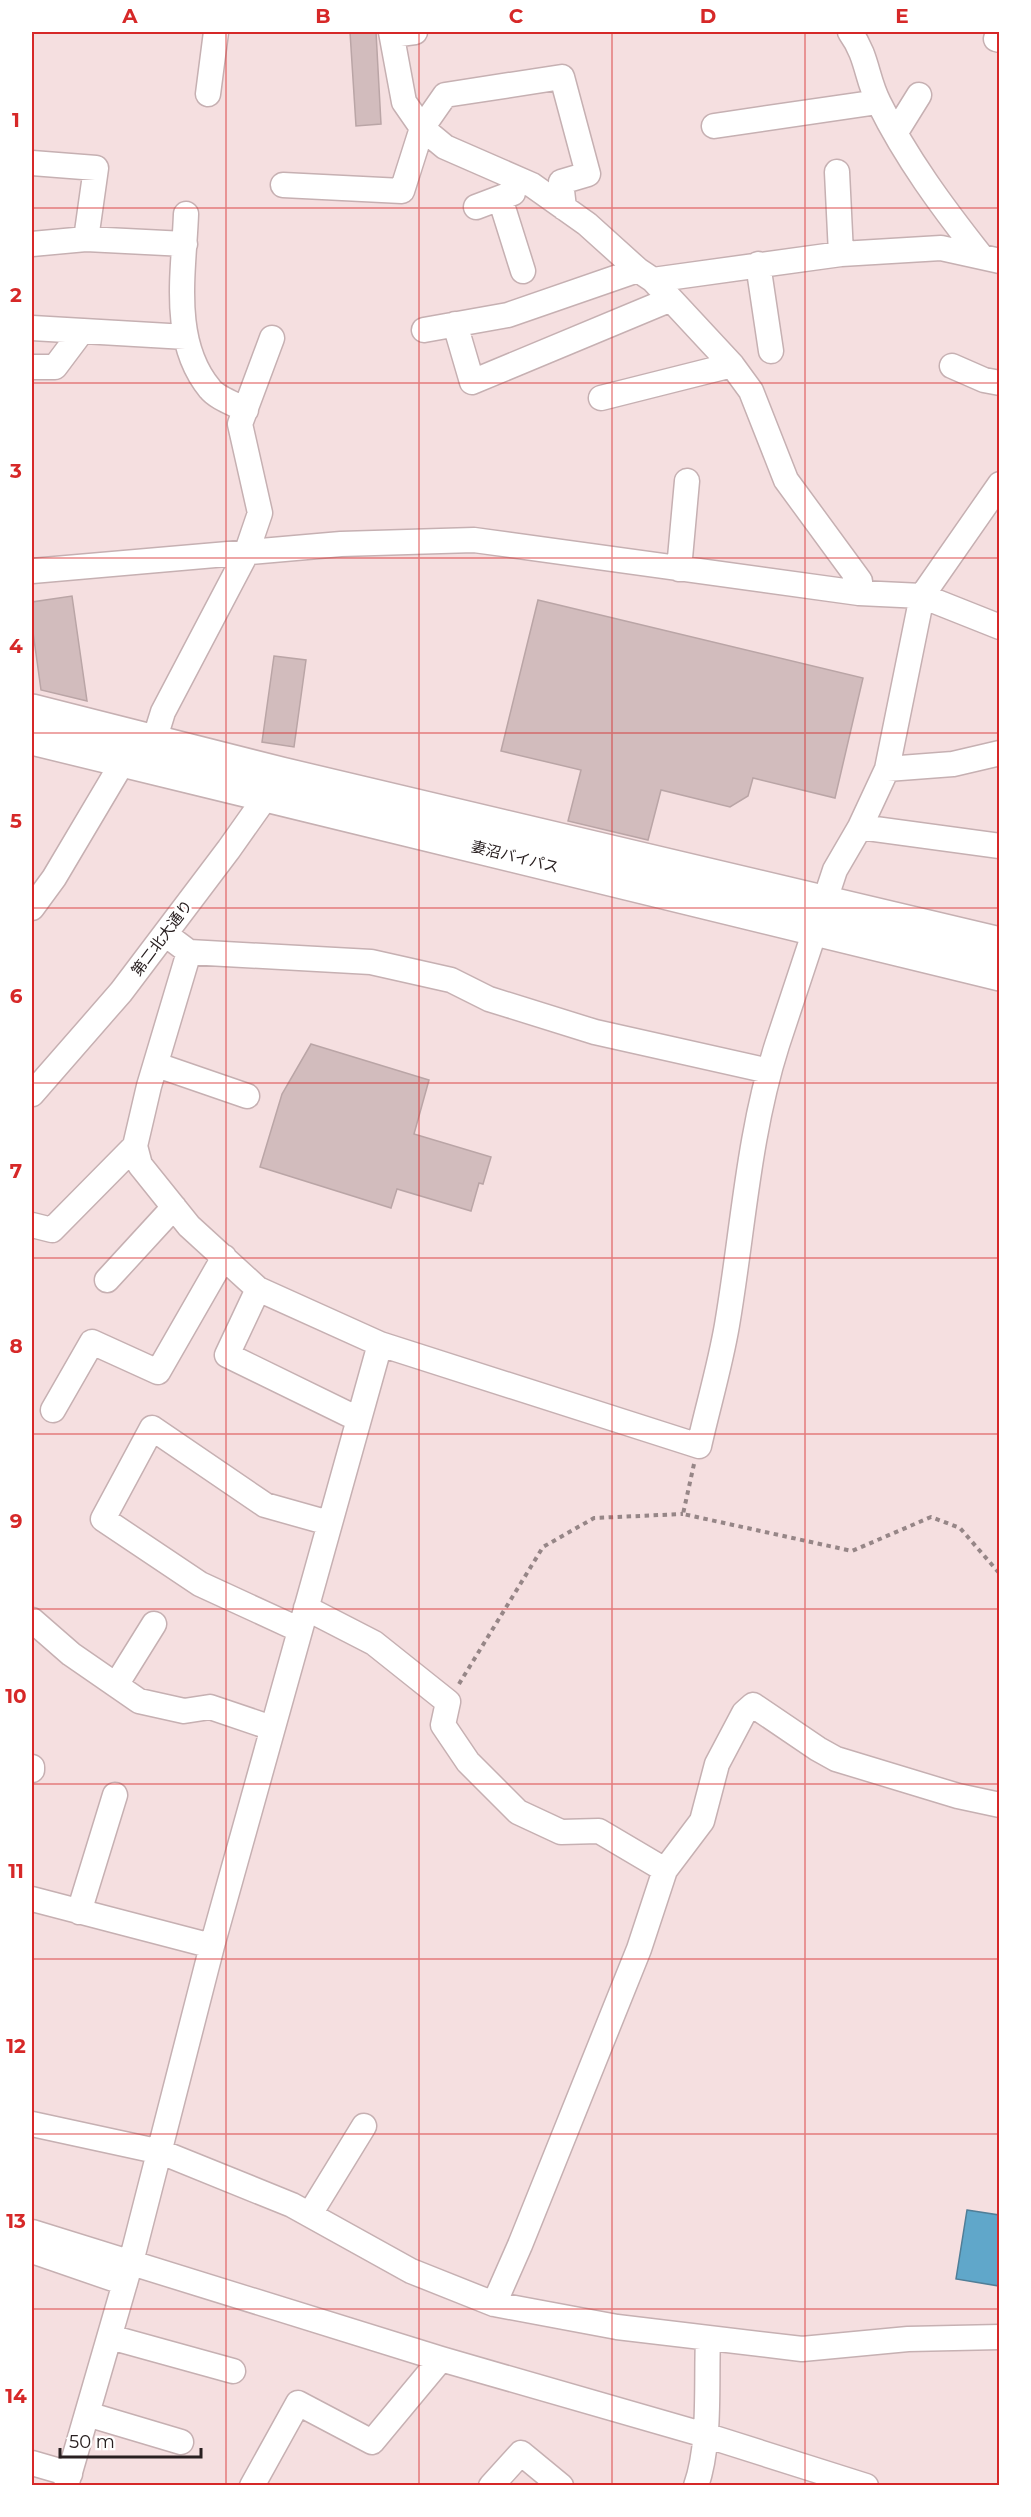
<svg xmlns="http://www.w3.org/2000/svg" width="1031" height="2517" viewBox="0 0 1031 2517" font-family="Montserrat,'Noto Sans JP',sans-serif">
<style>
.water{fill:#60a7ca;stroke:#507e97;stroke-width:1.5}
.building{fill:#d2bcbd;stroke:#baa5a6;stroke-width:1.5}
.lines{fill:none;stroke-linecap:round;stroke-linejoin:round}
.minor-casing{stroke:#c6b0b2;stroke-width:27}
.highway-casing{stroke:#c6b0b2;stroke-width:36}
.path{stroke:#968687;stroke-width:4;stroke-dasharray:4.5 4.5;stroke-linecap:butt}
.minor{stroke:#fff;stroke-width:24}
.highway{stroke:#fff;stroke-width:33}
.grid{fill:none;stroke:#d62828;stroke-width:1.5;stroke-opacity:0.55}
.labels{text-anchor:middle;stroke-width:5;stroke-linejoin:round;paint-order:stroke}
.street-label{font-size:15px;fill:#292021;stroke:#fff}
.neatline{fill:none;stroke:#d62828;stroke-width:2}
.grid-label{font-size:20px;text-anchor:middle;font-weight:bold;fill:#d62828}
</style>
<rect width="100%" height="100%" fill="#f5dfe0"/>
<path class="water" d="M967,2210L999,2215V2286L956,2279Z"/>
<path class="building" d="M350,32H376L381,124L356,126Z
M72,596L87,701L41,690L32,625V602Z
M538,600L863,678L835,798L753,778L748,796L730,807L661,790L648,840L568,821L581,770L501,751Z
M274,656L306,660L294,747L262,742Z
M311,1044L429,1080L414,1134L491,1157L483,1184L479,1183L471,1211L397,1189L391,1208L260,1167L282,1094Z"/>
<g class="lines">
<defs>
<path id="minor" d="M391,32L404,102L422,128L445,147L532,185L587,224L638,270L653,280L732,365L751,391L786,480L860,581L859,593
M850,32C868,57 866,78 879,103C906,158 943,208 981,256
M998,32L996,39L1000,40
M392,35L415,32
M208,94L216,32
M714,126L878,102
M896,132L919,95
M32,163L96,168L86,239
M837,172L841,254
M283,185L402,191L422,128L445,95L562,77L588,174L561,182L564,208
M500,198L523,271
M476,207L513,193
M186,214C184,271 170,341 210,389C217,398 235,404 246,410
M32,244L86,239L185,244
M758,264L771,351
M653,280L841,254L941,248L1000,261
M455,324L472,382L669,300
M32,328L186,337
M424,330L508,315L638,270
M952,366L984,380L1000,383
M32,367H55L82,331
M601,398L732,365
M679,569L687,481
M32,571L341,544L474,540L859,593L922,596L1000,627
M154,741L163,712L246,554L260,513L240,424L272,338
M887,769L953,764L1000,753
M860,827L1000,846
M32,908L54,878L124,760
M165,934L189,952L371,962L451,980L489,999L595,1032L769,1071
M189,952L149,1086L135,1146L140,1165L189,1226L258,1289L380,1344L699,1446C708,1406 720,1366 727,1325C743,1231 748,1136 777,1045L835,870L860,827L887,769L922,596L1000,484
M157,1065L247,1096
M32,1094L121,992L229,849L275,784
M32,1225L52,1230L135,1146
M107,1280L174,1207
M258,1289L227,1355L358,1419
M53,1410L92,1342L158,1372L224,1257
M306,1608L374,1643L448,1702L443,1725L468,1762L518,1812L561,1832L599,1831L665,1870
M32,1620L71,1654L139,1701L184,1711L210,1707L272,1728
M300,1630L200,1584L103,1519L152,1428L265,1505L329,1523
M116,1685L154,1624
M32,1770V1767
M32,1899L212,1946
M79,1912L115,1795
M32,2124L161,2152L292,2205L411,2271L494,2304L617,2327L802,2349L908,2339L1000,2337
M310,2214L364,2126
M32,2232L441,2359L705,2435L866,2486
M32,2251L125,2283
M494,2304L520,2245L639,1949L665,1870L702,1821L717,1764L744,1713L753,1705L818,1749L836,1759L958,1796L1000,1805
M110,2337L233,2371
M87,2414L181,2442
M32,2463L70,2474
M66,2486L131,2262L212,1946L380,1344
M252,2486L298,2403L372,2442L441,2359
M491,2486L521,2453L561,2486
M696,2486C711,2443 706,2383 708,2338"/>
<path id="highway" d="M32,711L281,774L1000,944
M32,738L1000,974"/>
</defs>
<use href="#minor" class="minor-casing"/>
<use href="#highway" class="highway-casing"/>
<path class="path" d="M694,1464L683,1514L852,1551L931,1517L960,1528L1000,1574
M459,1684L543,1547L594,1518L683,1514"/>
<use href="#minor" class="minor"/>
<use href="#highway" class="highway"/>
</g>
<path class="grid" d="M226,32V2486M419,32V2486M612,32V2486M805,32V2486M32,208H1000M32,383H1000M32,558H1000M32,733H1000M32,908H1000M32,1083H1000M32,1258H1000M32,1434H1000M32,1609H1000M32,1784H1000M32,1959H1000M32,2134H1000M32,2309H1000"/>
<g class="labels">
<g class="street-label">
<text transform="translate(515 857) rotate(14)" y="5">妻沼バイパス</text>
<text transform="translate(162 938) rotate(-53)" y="5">第二北大通り</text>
</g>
</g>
<rect width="1031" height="2517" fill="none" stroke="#ffffff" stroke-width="66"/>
<path d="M60 2448v9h141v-9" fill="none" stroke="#292021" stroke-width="3"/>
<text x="69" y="2448" font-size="18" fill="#292021" stroke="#ffffff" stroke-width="4.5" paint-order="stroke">50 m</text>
<rect x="33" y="33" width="965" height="2451" class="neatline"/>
<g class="grid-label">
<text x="130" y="23">A</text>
<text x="323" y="23">B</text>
<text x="516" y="23">C</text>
<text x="708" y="23">D</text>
<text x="902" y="23">E</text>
<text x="16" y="127">1</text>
<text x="16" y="302">2</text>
<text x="16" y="478">3</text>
<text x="16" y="653">4</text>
<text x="16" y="828">5</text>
<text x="16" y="1003">6</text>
<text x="16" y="1178">7</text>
<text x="16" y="1353">8</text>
<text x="16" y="1528">9</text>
<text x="16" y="1703">10</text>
<text x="16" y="1878">11</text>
<text x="16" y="2053">12</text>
<text x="16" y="2228">13</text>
<text x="16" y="2403">14</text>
</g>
</svg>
